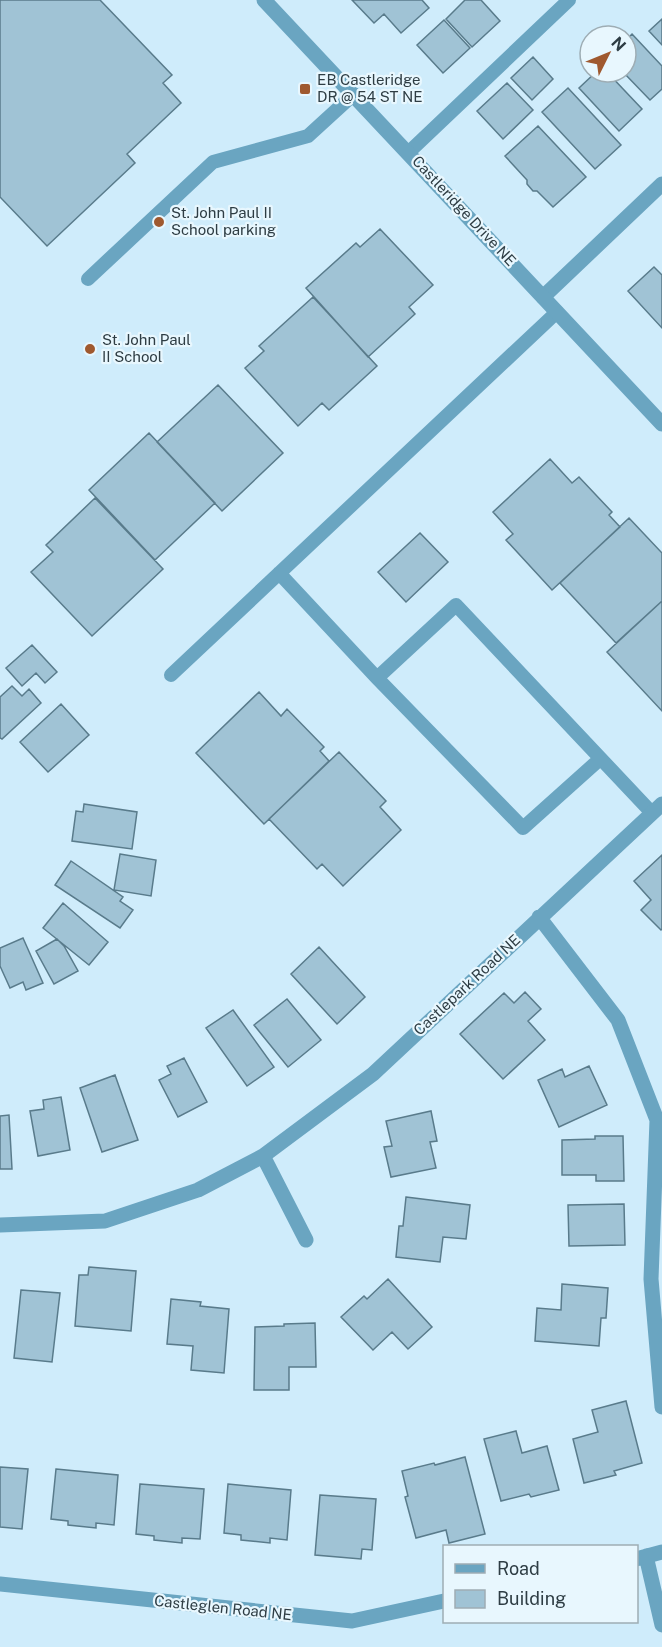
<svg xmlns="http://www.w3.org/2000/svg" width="662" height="1647" viewBox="0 0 662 1647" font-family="'Public Sans',sans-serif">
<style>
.building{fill:#a0c3d5;stroke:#597b8b;stroke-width:1.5}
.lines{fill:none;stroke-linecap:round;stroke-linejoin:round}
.service{stroke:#6aa5c1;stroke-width:14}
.minor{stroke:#6aa5c1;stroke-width:15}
.tertiary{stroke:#6aa5c1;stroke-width:15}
.poi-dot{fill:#9f592f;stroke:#e8f7fe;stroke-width:2}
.labels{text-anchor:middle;stroke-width:4.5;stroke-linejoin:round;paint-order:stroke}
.poi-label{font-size:15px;fill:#2e3d44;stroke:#e8f7fe;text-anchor:start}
.street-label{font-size:15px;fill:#2e3d44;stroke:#e8f7fe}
</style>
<rect width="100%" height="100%" fill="#cfecfb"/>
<path class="building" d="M0,0H100L172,75L163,83L181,103L127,154L135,163L47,246L0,197Z
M352,0H422L429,8L401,33L384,14L374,23Z
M465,0H481L500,21L472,47L446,19Z
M662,19V45L649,31Z
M444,20L470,48L443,73L417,45Z
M632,34L662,66V89L650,100L623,72H626V40Z
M533,57L553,79L532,100L511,78Z
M596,72H607L642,109L619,131L579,88Z
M507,83L533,110L503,139L477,111Z
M568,88L621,145L595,169L542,112Z
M538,126L586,177L553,207L537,191H533L527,184V180L505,156Z
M380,229L433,285L409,307L415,314L368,357L306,288L356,243L360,247Z
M654,267L662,275V328L628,291Z
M313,297L377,366L329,410L322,403L298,426L245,368L264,351L259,346Z
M218,385L283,453L222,511L157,442Z
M149,433L215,503L155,560L89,490Z
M550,459L572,483L579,477L612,512L609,515L620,527L552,590L506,540L513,534L493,512Z
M95,498L163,569L92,636L31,572L53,552L46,545Z
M629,518L662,553V601L616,643L560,583Z
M420,533L448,562L406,602L378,572Z
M662,601V711L607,652Z
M32,645L57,672L45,683L36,673L22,686L6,668Z
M12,686L22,696L29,689L41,703L2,739L0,738V697Z
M259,692L281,716L287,709L324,747L320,751L329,761L264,824L196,753Z
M61,704L89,735L48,772L20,742Z
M339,752L386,801L380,807L401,830L343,886L322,864L317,869L269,819Z
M84,804L137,812L132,849L72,841L76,811L83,812Z
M120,854L156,860L151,896L114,890Z
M662,855V929L661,930L641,910L651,900L634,881Z
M71,861L123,897L120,901L133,910L120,928L55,885Z
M63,903L108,942L89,965L43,928Z
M23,938L43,983L26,990L23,982L10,988L0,966V948Z
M57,939L64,946L78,971L54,984L36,951Z
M319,947L365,997L337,1024L291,974Z
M525,992L541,1009L528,1021L545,1040L503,1079L460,1034L504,993L514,1003Z
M287,999L321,1040L288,1067L254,1025Z
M233,1010L274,1067L247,1086L206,1028Z
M184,1058L207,1102L178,1117L159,1080L171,1074L167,1066Z
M589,1066L607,1105L559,1127L538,1080L562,1069L565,1077Z
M115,1075L138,1140L102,1152L80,1088Z
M61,1097L70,1150L38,1156L30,1111L44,1109L43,1100Z
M431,1111L437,1141L430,1142L436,1168L391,1177L384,1147L392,1146L386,1121Z
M9,1115L12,1169H0V1116Z
M595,1136H623L624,1181H596V1175H562V1140L595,1139Z
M406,1197L470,1205L466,1239L443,1237L440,1262L396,1257L399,1226H403Z
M624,1204L625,1245L569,1246L568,1205Z
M89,1267L136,1271L131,1331L75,1326L79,1275H88Z
M388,1279L432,1327L408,1349L392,1332L373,1350L341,1317L364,1296L367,1299Z
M562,1284L608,1288L606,1318H601L599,1346L535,1341L537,1308L561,1310Z
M21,1290L60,1293L52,1362L14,1358Z
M171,1299L201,1302L200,1306L229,1309L224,1373L191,1370L193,1346L167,1344Z
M315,1323L316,1367H289V1390H254L255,1327L284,1326V1324Z
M626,1401L642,1463L614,1471L616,1475L584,1483L573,1439L598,1432L592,1410Z
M516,1431L522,1453L547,1446L559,1490L531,1497L529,1494L501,1501L484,1439Z
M465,1457L485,1534L449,1543L446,1530L416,1538L405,1497L408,1496L402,1471L434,1463L435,1465Z
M0,1467L28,1469L22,1529L0,1527Z
M56,1469L118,1475L114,1525L96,1523V1528L68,1525V1521L51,1519Z
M140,1484L204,1489L200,1539L182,1538V1543L154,1540V1536L136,1534Z
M228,1484L291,1490L287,1540L270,1538V1543L241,1540V1535L224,1533Z
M320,1495L376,1499L372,1550L362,1549L361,1559L315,1555Z"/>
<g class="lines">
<path class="service" d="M409,152L569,0
M88,279L213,162L308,136L354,94
M279,573L377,678L523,828L600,759
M171,675L557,312
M377,678L456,605L652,813"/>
<path class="minor" d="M543,297L662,184
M539,917L618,1020L657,1120L651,1279L662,1407
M263,1156L306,1240
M0,1225L105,1221L198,1190L263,1156L373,1074L662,804
M646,1556L662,1625
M636,1559L662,1552
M0,1584L352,1621L444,1601"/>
<path class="tertiary" d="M264,0L662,424"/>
</g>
<g class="poi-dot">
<rect x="299" y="83" width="12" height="12" rx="3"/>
<circle cx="159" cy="222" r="6"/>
<circle cx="90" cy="349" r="6"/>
</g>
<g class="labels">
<g class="poi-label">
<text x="317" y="85">EB Castleridge<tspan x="317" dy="17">DR @ 54 ST NE</tspan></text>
<text x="171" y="218">St. John Paul II<tspan x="171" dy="17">School parking</tspan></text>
<text x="102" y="345">St. John Paul<tspan x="102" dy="17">II School</tspan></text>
</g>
<g class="street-label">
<text transform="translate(464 211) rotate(47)" y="5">Castleridge Drive NE</text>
<text transform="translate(467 985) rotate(-43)" y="5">Castlepark Road NE</text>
<text transform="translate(223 1608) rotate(6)" y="5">Castleglen Road NE</text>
</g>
</g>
<rect x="443" y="1545" width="195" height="78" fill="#e8f7fe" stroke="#9eadb4" stroke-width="1.5"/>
<rect x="455" y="1564" width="30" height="9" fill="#6aa5c1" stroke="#9eadb4" stroke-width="1.5"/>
<text x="497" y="1575" font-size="18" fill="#2e3d44">Road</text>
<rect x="455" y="1590" width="30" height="18" fill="#a0c3d5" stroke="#9eadb4" stroke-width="1.5"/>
<text x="497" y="1605" font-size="18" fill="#2e3d44">Building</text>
<g transform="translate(608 54) rotate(47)"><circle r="28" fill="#e8f7fe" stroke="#9eadb4" stroke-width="1.5"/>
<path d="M0-4.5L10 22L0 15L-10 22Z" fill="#9f592f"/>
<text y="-9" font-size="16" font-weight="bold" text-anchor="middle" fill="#2e3d44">N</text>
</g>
</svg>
